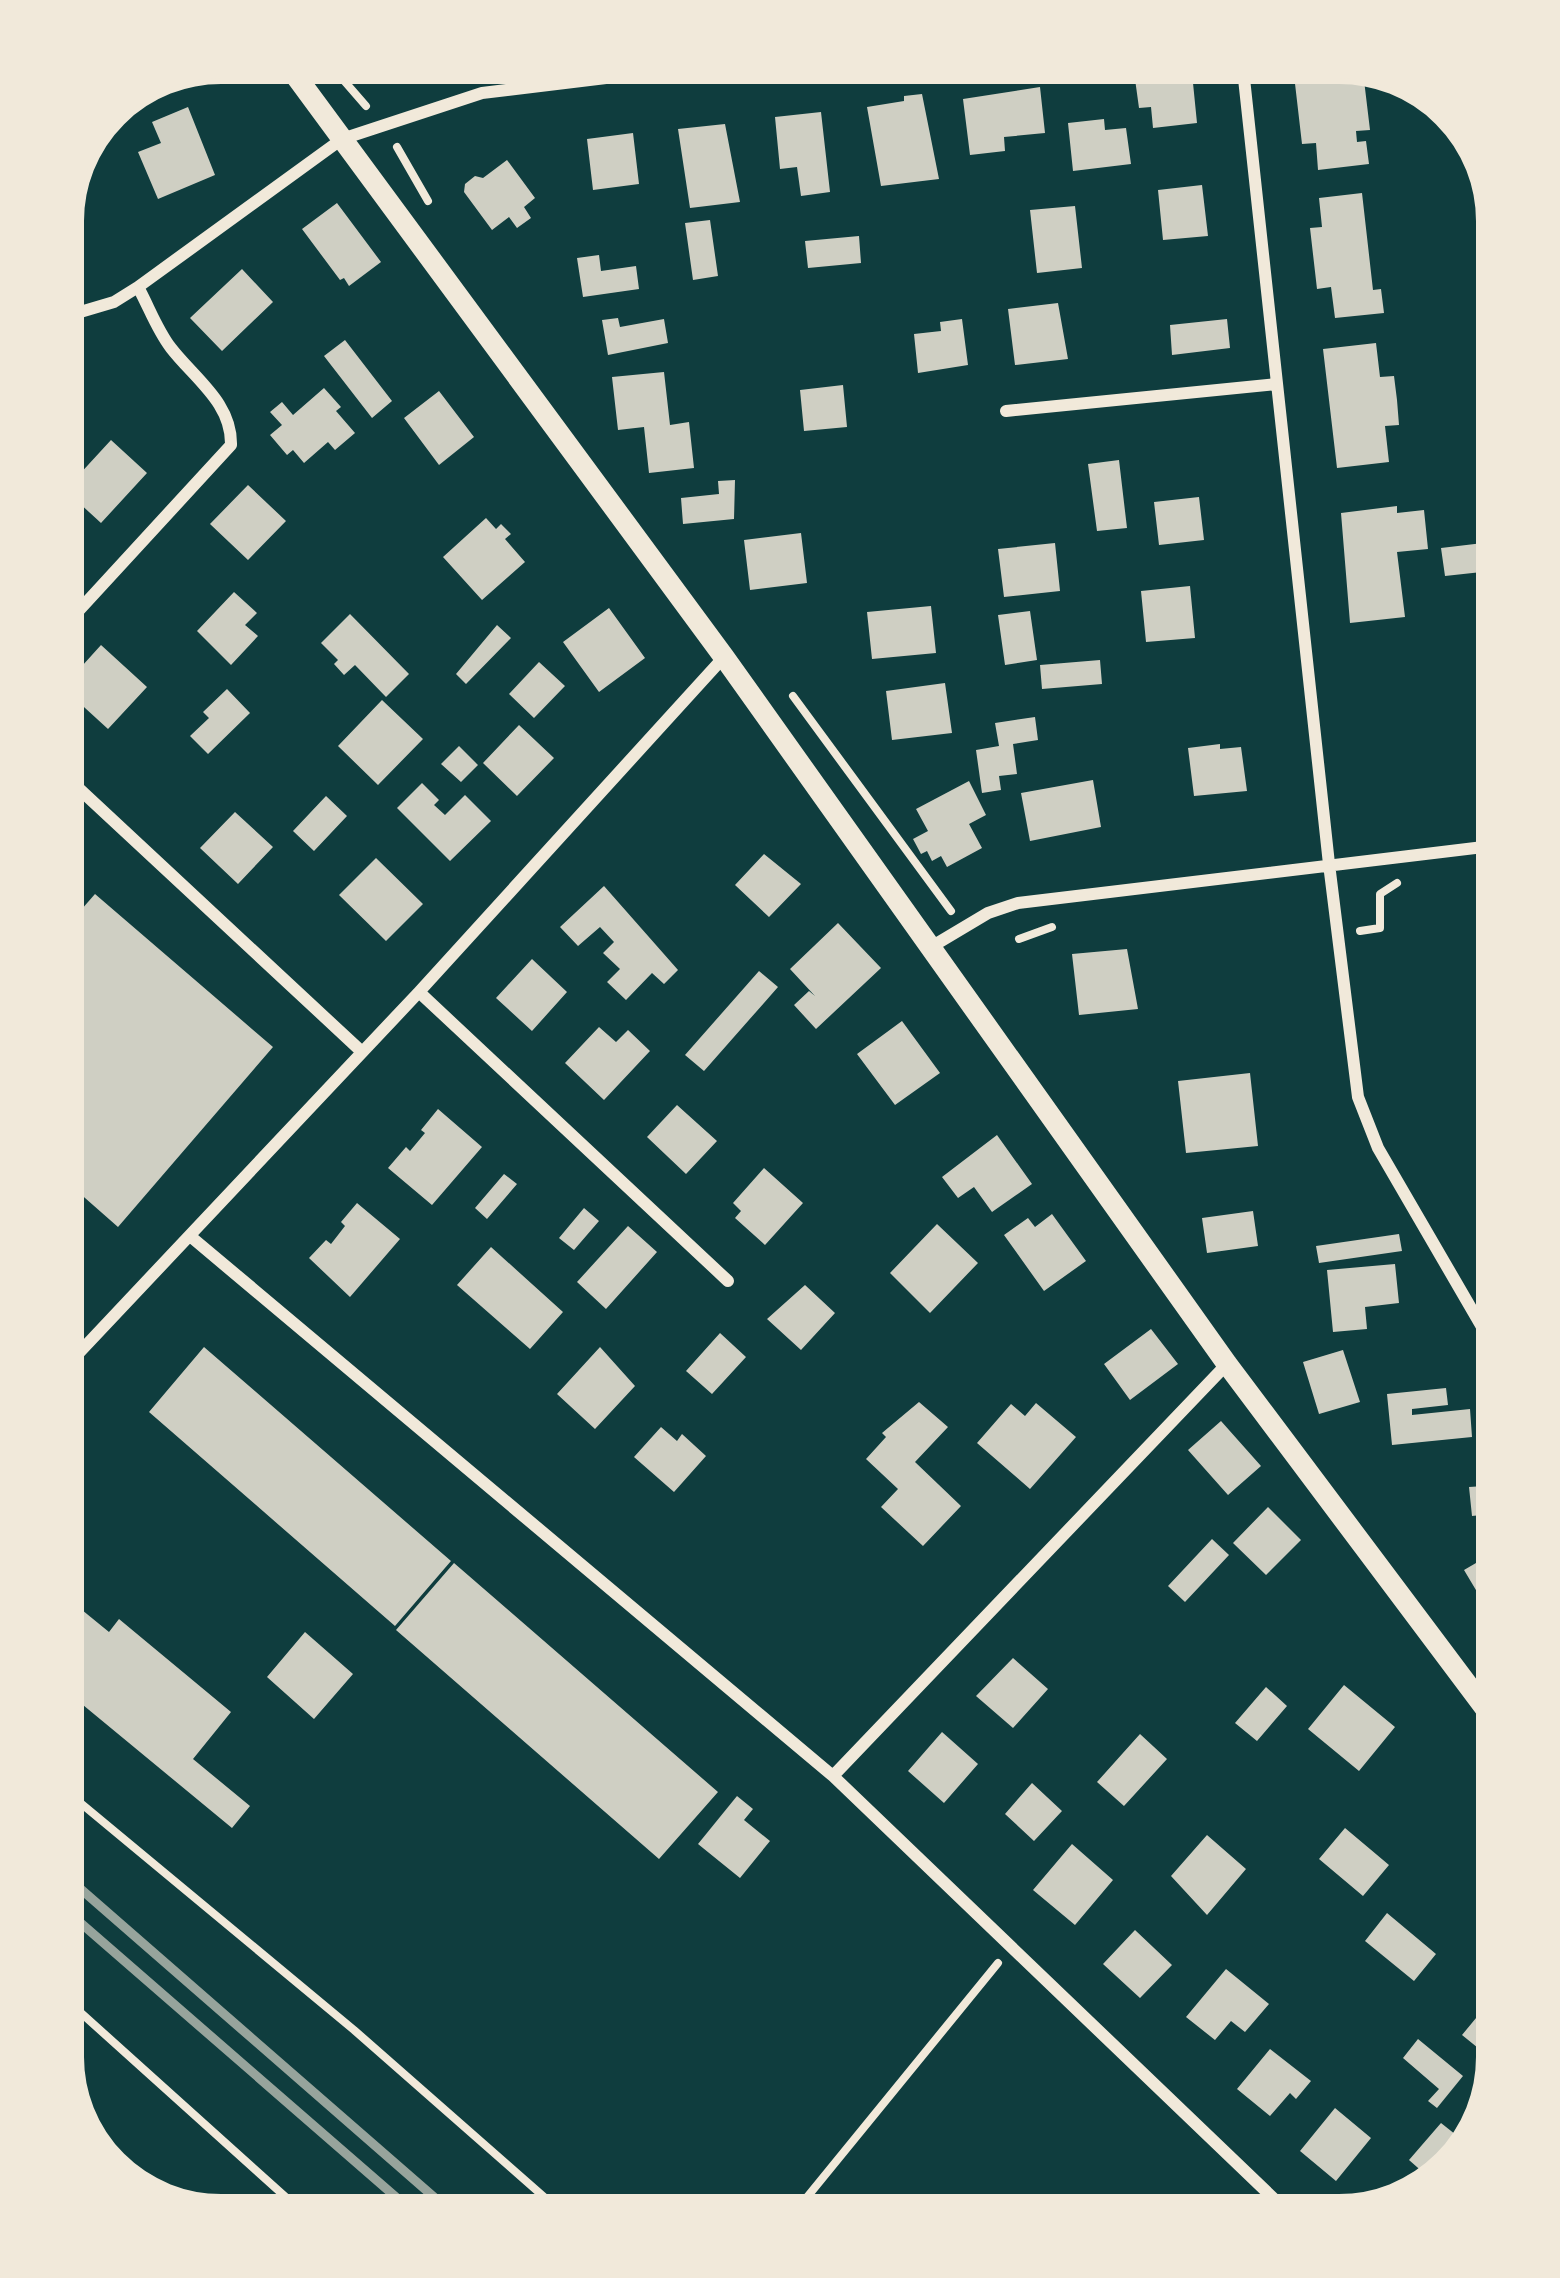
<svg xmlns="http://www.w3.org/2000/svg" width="1560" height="2278" viewBox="0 0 1560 2278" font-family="'Titillium Web',sans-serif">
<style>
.building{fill:#cfcfc3}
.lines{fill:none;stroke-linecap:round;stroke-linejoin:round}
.path{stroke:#f1e9da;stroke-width:8}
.minor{stroke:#f1e9da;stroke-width:12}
.tertiary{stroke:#f1e9da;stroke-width:21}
.rail{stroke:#97a49c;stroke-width:9}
.rim{fill:none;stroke:#f1e9da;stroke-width:6}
</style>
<rect width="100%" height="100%" fill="#0f3d3e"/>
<path class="building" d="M1309,60L1358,63V67L1351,68L1352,82L1364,80L1370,130L1356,131L1357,142L1366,141L1369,164L1318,170L1316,143L1302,144L1294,75L1310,73Z
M1192,73L1197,123L1153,128L1151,107L1139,108L1135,79Z
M1040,87L1045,133L1004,137L1005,151L970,155L963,99Z
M922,94L939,179L881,186L867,107L904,101V96Z
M188,107L215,175L158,199L138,152L161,143L152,122Z
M821,112L830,192L801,196L797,167L780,169L775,117Z
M1104,119L1105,130L1126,128L1131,164L1073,171L1068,123Z
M725,124L740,202L690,208L678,129Z
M1465,127L1479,141L1485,166L1469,167Z
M633,133L639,184L593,190L587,139Z
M507,160L535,198L524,207L531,218L517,228L509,217L492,230L464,192L465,184L475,176L483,178Z
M1202,185L1208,236L1163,240L1158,190Z
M1362,193L1373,290L1381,289L1384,313L1335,318L1331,287L1317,289L1310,228L1322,227L1319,198Z
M337,203L381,262L349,286L344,278L340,280L302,229Z
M1075,206L1082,268L1037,273L1030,210Z
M710,220L718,276L693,280L685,223Z
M859,236L861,263L808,268L805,241Z
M599,255L601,271L636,266L639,289L583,297L577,258Z
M242,269L273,302L222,351L190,318Z
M1058,303L1068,359L1015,365L1008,309Z
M618,318L620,327L664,319L668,343L608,355L602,320Z
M962,319L968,365L918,373L914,334L941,331L940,322Z
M1227,319L1230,348L1172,355L1170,325Z
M345,340L392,401L372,418L324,356Z
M1376,343L1380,377L1394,376L1397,400L1399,425L1385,426L1389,462L1337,468L1323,349Z
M664,372L670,425L689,422L694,468L649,473L644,427L618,430L612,377Z
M843,385L847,427L804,431L800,390Z
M324,388L341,407L336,411L355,433L335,450L328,442L304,463L293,450L287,455L270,435L282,425L270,412L282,402L293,415Z
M439,391L474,437L439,465L404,418Z
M111,440L147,473L101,523L65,490Z
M1119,460L1127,528L1097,531L1088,464Z
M735,480L734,519L683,524L681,498L719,494L718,481Z
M248,485L286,521L248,560L210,524Z
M1199,497L1204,540L1159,545L1154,502Z
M1397,506V513L1424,510L1428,549L1397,552L1405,617L1350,623L1341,513Z
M486,518L496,529L501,524L511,534L505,539L525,562L482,600L443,557Z
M801,533L807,583L750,590L744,540Z
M1500,541V570L1445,576L1441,548Z
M1055,543L1060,591L1004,597L998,549Z
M1190,586L1195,638L1146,642L1141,591Z
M234,592L257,613L245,625L258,636L231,665L197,631Z
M931,606L936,653L872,659L867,612Z
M609,608L645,658L599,692L563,642Z
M1030,611L1037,660L1005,665L998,615Z
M350,614L409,674L386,697L355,665L344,675L334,664L338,660L321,643Z
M497,625L511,638L466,684L456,674Z
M101,645L147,687L108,729L73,697L83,685L73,676Z
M1500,651V765L1496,766L1480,673L1485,672L1483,653Z
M1100,660L1102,684L1042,689L1040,665Z
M539,662L565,686L534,718L509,694Z
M945,683L952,733L892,740L886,691Z
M227,689L250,713L208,754L190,736L209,718L203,712Z
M382,700L423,739L378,785L338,746Z
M1035,717L1038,740L1013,744L1017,774L999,776L1001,790L982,793L976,750L999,746L995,723Z
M519,725L554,758L517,796L483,763Z
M1220,744V749L1241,747L1247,791L1194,796L1188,748Z
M459,746L478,765L461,782L441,764Z
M1093,780L1101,827L1030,841L1021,793Z
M969,781L986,815L969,824L982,848L947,867L941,856L932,861L927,851L921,854L913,839L928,831L916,809Z
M422,783L439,800L434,805L445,815L465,795L491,821L450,861L397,808Z
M326,796L347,816L314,851L293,831Z
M235,812L273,847L238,884L200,848Z
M764,854L801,884L769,917L735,885Z
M376,858L423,904L386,941L339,895Z
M604,886L678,970L664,984L652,973L626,1000L607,982L620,969L603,953L614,942L600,927L578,946L560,927Z
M95,894L273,1047L118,1227L60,1176V934Z
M838,923L881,968L816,1029L794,1005L809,991L815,996L790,969Z
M1127,949L1138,1009L1079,1015L1072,954Z
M532,959L567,992L532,1031L496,998Z
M759,971L778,987L704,1071L685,1055Z
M902,1021L940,1073L895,1105L857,1054Z
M599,1027L616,1042L628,1030L650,1051L604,1100L565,1063Z
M1250,1073L1258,1146L1186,1153L1178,1081Z
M677,1105L717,1141L686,1174L647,1137Z
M438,1109L482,1147L432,1205L388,1168L406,1147L410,1151L425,1133L421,1130Z
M1500,1122V1188L1483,1190L1477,1125Z
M997,1135L1032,1184L992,1212L974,1187L958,1198L942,1177Z
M764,1168L803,1203L765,1245L735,1218L741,1211L733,1203Z
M504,1174L517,1184L487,1219L475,1208Z
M357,1203L400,1239L350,1297L309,1258L326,1240L331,1244L345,1226L341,1222Z
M584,1208L599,1221L574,1250L559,1238Z
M1253,1211L1258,1246L1207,1253L1202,1218Z
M1052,1214L1086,1261L1044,1291L1004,1235L1028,1218L1035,1227Z
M937,1224L978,1263L930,1313L890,1273Z
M628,1226L657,1252L606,1309L577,1282Z
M1399,1234L1402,1251L1319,1263L1316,1246Z
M491,1247L563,1312L530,1349L457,1285Z
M1395,1264L1399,1303L1365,1307L1367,1329L1333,1332L1327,1270Z
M805,1285L835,1313L801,1350L767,1319Z
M1151,1329L1178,1364L1130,1400L1104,1364Z
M720,1333L746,1357L712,1394L686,1371Z
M204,1347L451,1561L395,1626L149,1412Z
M600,1347L635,1386L595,1429L557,1394Z
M1343,1350L1360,1402L1319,1414L1303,1362Z
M1446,1388L1448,1405L1412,1409V1415L1470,1409L1472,1437L1392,1445L1387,1394Z
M919,1402L948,1427L915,1462L961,1506L923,1546L881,1507L898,1489L866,1459L886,1437L882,1433Z
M1036,1403L1076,1437L1030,1489L977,1443L1011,1404L1025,1416Z
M1221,1421L1261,1466L1228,1495L1188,1450Z
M661,1427L677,1441L682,1434L706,1456L674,1492L634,1457Z
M1500,1485V1513L1472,1516L1469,1487Z
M1268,1507L1301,1540L1266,1575L1233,1543Z
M1212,1539L1229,1555L1185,1602L1168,1586Z
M1500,1549V1619L1495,1622L1464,1570Z
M454,1563L718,1792L659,1859L396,1630Z
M60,1592L109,1632L119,1619L231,1712L193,1759L250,1806L232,1828L60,1686Z
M305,1632L353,1674L314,1719L267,1677Z
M1013,1658L1048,1689L1013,1728L976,1696Z
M1344,1685L1395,1727L1359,1771L1308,1729Z
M1266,1687L1287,1706L1257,1741L1235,1723Z
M942,1732L978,1764L944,1803L908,1771Z
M1140,1734L1167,1759L1124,1806L1097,1782Z
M1032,1783L1062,1811L1034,1841L1005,1814Z
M737,1796L753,1809L744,1820L770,1841L740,1878L698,1844Z
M1345,1828L1389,1865L1363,1896L1319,1859Z
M1207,1835L1246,1869L1207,1915L1171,1876Z
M1072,1844L1113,1880L1075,1925L1033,1890Z
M1387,1913L1436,1954L1414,1981L1365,1941Z
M1135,1930L1172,1965L1140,1998L1103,1964Z
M1226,1969L1269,2004L1245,2032L1231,2021L1215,2040L1186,2017Z
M1500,1989V2031L1483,2052L1462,2035Z
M1418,2039L1463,2076L1437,2108L1428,2101L1439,2089L1403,2058Z
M1270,2049L1311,2081L1296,2099L1290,2093L1270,2116L1237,2089Z
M1335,2108L1371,2138L1336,2181L1300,2151Z
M1441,2123L1470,2146L1434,2182L1409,2160Z"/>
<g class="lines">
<path class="path" d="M326,60L366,106
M397,147L428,201
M793,696L951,911
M1360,931L1380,928V894L1397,883
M1019,939L1052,927
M60,1786L354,2030L568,2218
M60,1994L309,2218
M790,2218L998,1963"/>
<path class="minor" d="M1242,60L1329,864L1358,1097L1378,1148L1500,1358
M60,318L114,302L138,287L342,139L482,93L754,60
M1006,411L1277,384
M60,631L231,445C232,403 195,379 171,348C157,330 149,307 138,287
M60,771L361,1051
M931,947L988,913L1018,903L1500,845
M419,992L728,1281
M190,1236L833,1776L1294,2218
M60,1373L419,992L724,657
M833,1776L1227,1364"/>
<path class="tertiary" d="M284,60L724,657L1227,1364L1500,1728"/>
<path class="rail" d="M60,1871L458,2218
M60,1905L420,2218"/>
</g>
<path d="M0 0H1560V2278H0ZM221 81H1339A140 140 0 0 1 1479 221V2057A140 140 0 0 1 1339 2197H221A140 140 0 0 1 81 2057V221A140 140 0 0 1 221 81Z" fill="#f1e9da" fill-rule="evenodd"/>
<path class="rim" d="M221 81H1339A140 140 0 0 1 1479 221V2057A140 140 0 0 1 1339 2197H221A140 140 0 0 1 81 2057V221A140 140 0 0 1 221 81Z"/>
</svg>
